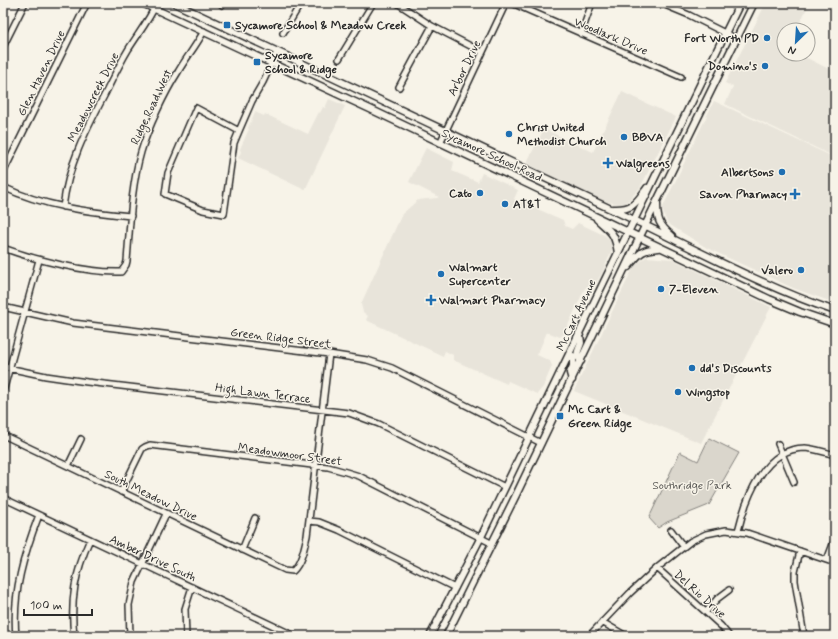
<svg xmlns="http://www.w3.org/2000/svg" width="838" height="639" viewBox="0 0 838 639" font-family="Mynerve,sans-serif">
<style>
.built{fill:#e8e4da}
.green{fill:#dad6cc;stroke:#82807c}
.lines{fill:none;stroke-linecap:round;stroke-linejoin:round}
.minor-casing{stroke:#2b2b2b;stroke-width:8}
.major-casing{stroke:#2b2b2b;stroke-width:9}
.minor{stroke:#f7f3e8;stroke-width:5}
.major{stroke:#f7f3e8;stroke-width:6}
.poi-dot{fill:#1f6fb2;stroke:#f7f3e8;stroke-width:1.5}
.labels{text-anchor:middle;stroke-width:3;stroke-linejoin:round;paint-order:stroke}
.poi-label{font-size:12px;font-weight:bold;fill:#2b2b2b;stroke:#f7f3e8;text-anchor:start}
.street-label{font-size:12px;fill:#2b2b2b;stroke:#f7f3e8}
.park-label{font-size:12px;fill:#575653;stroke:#f7f3e8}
</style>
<rect width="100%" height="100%" fill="#f7f3e8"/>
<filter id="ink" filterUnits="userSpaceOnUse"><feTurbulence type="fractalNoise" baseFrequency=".025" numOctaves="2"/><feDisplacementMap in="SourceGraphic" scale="8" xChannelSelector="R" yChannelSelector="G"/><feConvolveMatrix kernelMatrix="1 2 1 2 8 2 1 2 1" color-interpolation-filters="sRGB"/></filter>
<g filter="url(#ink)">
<path class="built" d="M766,3H809L797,30H784V54H799L835,72V157L725,104L733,87L725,83Z
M622,92L676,117L640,188L624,205L602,201L526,164L544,129L593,152Z
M329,99L345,106L305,190L238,158L241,152L240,149L249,129L248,128L255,112L264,116L265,114L308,134L319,112L320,113L323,107L325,108Z
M714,101L831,156L829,162L835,165V303L793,288L707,248L667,223L662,209Z
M426,148L454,162L452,171L478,182L482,173L518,190L514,199L563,220L565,226L572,229L578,223L606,236L611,242L612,250L602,273L596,283L585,288L564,334L560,337L547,332L537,355L550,361L552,366L543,387L537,394L508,381L507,384L453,360V355L445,351L443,356L366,320L368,316L363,312L361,304L402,214L418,200L437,198L439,197L409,182Z
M646,257L672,259L771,307L701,443L574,391L634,266Z"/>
<path class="green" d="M709,438L739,453L709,505L667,522L658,528L649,518L680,452L698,461Z"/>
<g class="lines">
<defs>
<path id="minor" d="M397,3L432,26L482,52
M512,3L681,77
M660,3L689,15L737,39
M222,5L224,3
M283,33L301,3
M581,34L592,3
M3,47L25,3
M339,59L373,3
M399,87L432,26
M239,131L196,108L168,173L165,194L203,210L224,214L234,143L239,131L252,101L263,82L277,52
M440,143L506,3
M3,173L87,3
M3,187C43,206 87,212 131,216
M63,207C68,166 85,132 104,96C112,80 119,65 128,50C138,34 149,20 157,3
M3,248C36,260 86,273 121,272L126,265L127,261C130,225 131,187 141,152C148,128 164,94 178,72C186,58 196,46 204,31
M3,307L73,323L329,354L367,360L392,368L541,443
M3,367L46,376L87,382L349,413L379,424L505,487
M3,392L39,260
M3,435L285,570L293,571C302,562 304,548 307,536L329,354
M778,444L794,482
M68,466L81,439
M121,492L142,449L145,447L150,445L328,467L346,472L359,476L491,543
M3,498L295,636
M309,521L319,522L339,530L455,588
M671,530L683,546
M738,531C746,498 764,448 805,448C815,449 825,452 835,455
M242,550L255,518
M800,551L795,572V581L804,636
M827,560L835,539
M657,568L721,626L729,636
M706,612L717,599L729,590
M602,622L626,636
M16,636C12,593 24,554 39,515
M74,636C70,599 75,573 90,539
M130,636L129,605L134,582L166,514
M186,636L185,609L192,587
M589,636L630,593L657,568L691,541L706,534L726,530L747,533L835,563"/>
<path id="major" d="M142,3L370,109L769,299L800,312L835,324
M174,3C321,72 467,142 615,211C688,245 759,285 835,311
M657,203C657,220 659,225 672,236
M613,209C633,210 636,203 647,188
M597,219C611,232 615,233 618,253
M628,267C639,254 641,249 659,248
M579,333C580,336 581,340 581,343C579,350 574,354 581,361
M570,355L573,356V366L570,373L572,380
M430,636L481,537L597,296L740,3
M446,636L517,493L657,201L754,3"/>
</defs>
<use href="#minor" class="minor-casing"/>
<use href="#major" class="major-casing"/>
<use href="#minor" class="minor"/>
<use href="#major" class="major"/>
</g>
</g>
<g class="poi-dot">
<rect x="223" y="21" width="8" height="8" rx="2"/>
<circle cx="767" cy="38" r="4"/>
<rect x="253" y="58" width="8" height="8" rx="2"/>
<circle cx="765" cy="66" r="4"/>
<circle cx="509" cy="134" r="4"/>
<circle cx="624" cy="137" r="4"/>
<path d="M606 157h4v4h4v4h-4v4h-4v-4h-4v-4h4z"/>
<circle cx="782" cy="172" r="4"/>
<circle cx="480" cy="193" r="4"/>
<path d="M793 188h4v4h4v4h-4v4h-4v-4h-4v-4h4z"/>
<circle cx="505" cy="204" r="4"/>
<circle cx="801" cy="270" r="4"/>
<circle cx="441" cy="274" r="4"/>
<circle cx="661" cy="289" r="4"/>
<path d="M429 294h4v4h4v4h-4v4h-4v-4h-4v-4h4z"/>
<circle cx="692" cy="368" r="4"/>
<circle cx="678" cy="392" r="4"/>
<rect x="556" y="412" width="8" height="8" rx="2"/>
</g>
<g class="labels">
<g class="poi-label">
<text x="235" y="29">Sycamore School &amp; Meadow Creek</text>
<text x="759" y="42" text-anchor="end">Fort Worth PD</text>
<text x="265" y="59">Sycamore<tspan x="265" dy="14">School &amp; Ridge</tspan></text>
<text x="757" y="70" text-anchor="end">Domino's</text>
<text x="517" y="131">Christ United<tspan x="517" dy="14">Methodist Church</tspan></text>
<text x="632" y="141">BBVA</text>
<text x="616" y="167">Walgreens</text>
<text x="774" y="176" text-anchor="end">Albertsons</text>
<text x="472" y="197" text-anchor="end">Cato</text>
<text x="787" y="198" text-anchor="end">Savon Pharmacy</text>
<text x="513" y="208">AT&amp;T</text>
<text x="449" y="271">Walmart<tspan x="449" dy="14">Supercenter</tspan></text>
<text x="793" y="274" text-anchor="end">Valero</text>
<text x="669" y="293">7-Eleven</text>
<text x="439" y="304">Walmart Pharmacy</text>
<text x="700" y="372">dd's Discounts</text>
<text x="686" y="396">Wingstop</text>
<text x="568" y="413">Mc Cart &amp;<tspan x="568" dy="14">Green Ridge</tspan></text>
</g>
<g class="street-label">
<text transform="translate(611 36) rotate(23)" y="4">Woodlark Drive</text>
<text transform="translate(464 68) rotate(-64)" y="4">Arbor Drive</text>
<text transform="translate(41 73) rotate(-64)" y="4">Glen Haven Drive</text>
<text transform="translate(93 97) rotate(-63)" y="4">Meadowcreek Drive</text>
<text transform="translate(151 107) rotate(-65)" y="4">Ridge Road West</text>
<text transform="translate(492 155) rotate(25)" y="4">Sycamore School Road</text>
<text transform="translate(576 315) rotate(-65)" y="4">McCart Avenue</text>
<text transform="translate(281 338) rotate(7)" y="4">Green Ridge Street</text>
<text transform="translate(263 393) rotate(7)" y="4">High Lawn Terrace</text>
<text transform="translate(290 454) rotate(8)" y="4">Meadowmoor Street</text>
<text transform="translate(151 495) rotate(26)" y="4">South Meadow Drive</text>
<text transform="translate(153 558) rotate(25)" y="4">Amber Drive South</text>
<text transform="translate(700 594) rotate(42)" y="4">Del Rio Drive</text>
</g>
<g class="park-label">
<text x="692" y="489">Southridge Park</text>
</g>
</g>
<rect width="838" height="639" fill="none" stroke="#f7f3e8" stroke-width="16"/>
<rect x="8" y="8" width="822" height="623" fill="none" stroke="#2b2b2b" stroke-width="1.5" filter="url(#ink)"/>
<g transform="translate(796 42) rotate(205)"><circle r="19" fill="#f7f3e8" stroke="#a5a39c"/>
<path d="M0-3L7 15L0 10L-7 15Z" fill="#1f6fb2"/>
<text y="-6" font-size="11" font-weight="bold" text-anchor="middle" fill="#2b2b2b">N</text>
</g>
<path d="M24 609v6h68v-6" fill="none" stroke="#2b2b2b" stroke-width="2"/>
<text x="30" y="609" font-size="12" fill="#2b2b2b" stroke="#f7f3e8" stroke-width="3" paint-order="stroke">100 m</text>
</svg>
